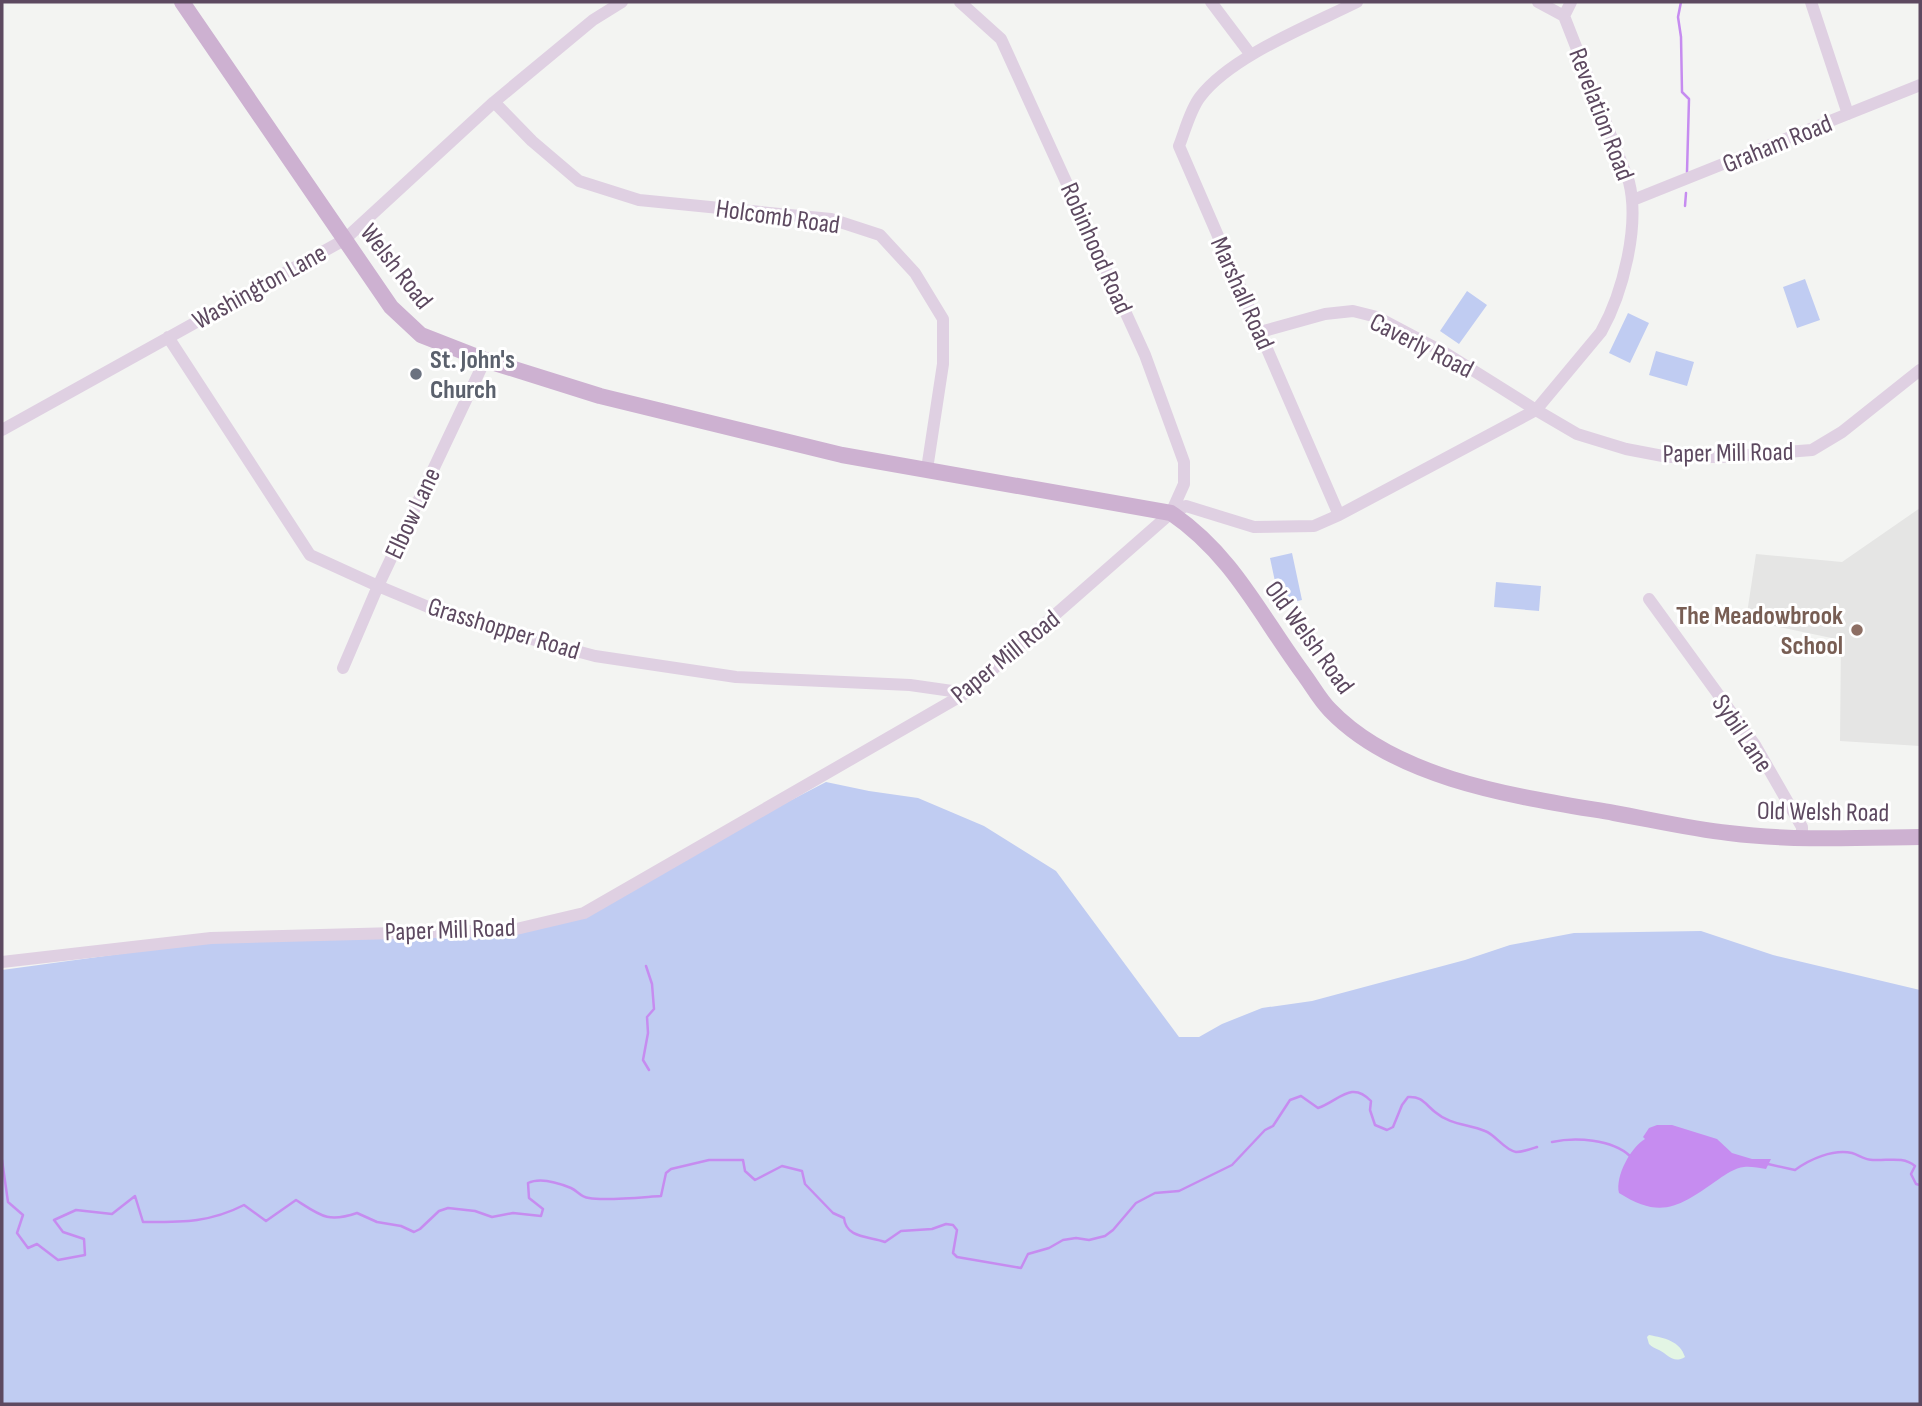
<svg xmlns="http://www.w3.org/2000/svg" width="1922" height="1406" viewBox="0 0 1922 1406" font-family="'Sofia Sans Condensed',sans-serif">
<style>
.education{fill:#e5e5e4}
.green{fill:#c0ccf2}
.sand{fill:#e3f5e4}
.water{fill:#c68cf0}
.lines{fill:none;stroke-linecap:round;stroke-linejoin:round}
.stream{stroke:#c68cf0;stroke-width:2.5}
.minor{stroke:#dfd0e2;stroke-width:12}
.major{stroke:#cdb1d1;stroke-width:16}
.worship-dot{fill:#6b7280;stroke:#fff;stroke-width:2.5}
.education-dot{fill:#8d6e63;stroke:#fff;stroke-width:2.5}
.labels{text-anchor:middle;stroke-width:6;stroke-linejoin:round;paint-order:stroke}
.street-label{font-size:26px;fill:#5d4960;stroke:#fff}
.worship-label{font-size:26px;font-weight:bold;fill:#5b616d;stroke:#fff;text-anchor:start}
.education-label{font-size:26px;font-weight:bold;fill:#785e54;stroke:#fff;text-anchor:end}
</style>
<rect width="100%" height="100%" fill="#f3f4f2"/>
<path class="education" d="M1920,508V746L1840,741L1841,640L1746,620L1756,554L1842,562Z"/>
<path class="green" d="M1805,279L1820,320L1797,328L1783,287Z
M1467,291L1487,305L1459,344L1440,331Z
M1628,313L1649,323L1630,363L1609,353Z
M1656,351L1694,362L1687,386L1649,375Z
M1292,553L1302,600L1280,605L1270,558Z
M1496,582L1541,586L1539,611L1494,607Z
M826,782L869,791L918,798L984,826L1056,871L1179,1037H1199L1222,1024L1262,1008L1312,1001L1465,960L1510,945L1574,933L1701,931L1773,955L1920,990V1404H2V970L193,944L297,938H450L514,934L587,916L749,822Z"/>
<path class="sand" d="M1649,1335C1665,1338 1680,1341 1685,1357C1673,1364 1669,1355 1659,1350C1655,1348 1652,1347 1649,1344L1647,1337Z"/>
<path class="water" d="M1657,1125H1672L1717,1139L1732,1153L1752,1159H1771L1766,1169C1759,1168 1750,1166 1744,1167C1735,1168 1726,1174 1719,1179C1681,1205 1663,1221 1619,1193C1615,1176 1631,1147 1645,1139L1643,1137L1649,1128Z"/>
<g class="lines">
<path class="stream" d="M1681,2L1678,17L1681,37L1682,92L1689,99L1687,172
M1685,206L1686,193
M646,966L652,984L654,1009L647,1017L648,1033L643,1060L649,1070
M1552,1142C1575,1137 1612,1139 1630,1156
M2,1160L8,1202L23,1215L17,1233L28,1248L37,1244L58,1260L85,1255L84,1239L63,1232L54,1220L76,1210L112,1214L135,1196L143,1222C181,1222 209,1223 244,1205L266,1221L296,1200C321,1216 328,1223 357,1213L377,1222L401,1226L414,1232L420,1229L439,1211L448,1208L475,1211L492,1217L513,1213L541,1216L543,1209L529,1198L528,1183C540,1177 559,1183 571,1188C578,1191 580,1197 589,1198C606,1201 644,1197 661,1196L666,1173L671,1169L709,1160H743L745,1171L755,1180L782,1166L802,1171L805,1184L833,1213L844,1218C846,1239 870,1236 885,1242L901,1231L932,1229L946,1224L953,1225L957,1230L953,1253L957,1257L1021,1268L1028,1254L1049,1248L1063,1240L1076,1238L1089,1240L1105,1236L1113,1230L1136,1203L1155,1193L1179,1191L1232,1165L1265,1130L1273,1126L1290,1100L1301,1096L1318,1108C1339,1101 1351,1080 1371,1101L1370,1110L1375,1125L1387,1130L1393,1127L1402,1105L1408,1097C1422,1096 1425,1104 1435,1112C1450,1125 1468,1124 1485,1131C1496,1135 1504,1150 1516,1152C1523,1152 1531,1149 1537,1147
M1768,1164L1795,1170C1810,1159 1833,1149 1852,1153C1859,1155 1865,1160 1873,1160C1888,1161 1903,1156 1915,1166L1911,1174L1916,1184L1920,1185"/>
<path class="minor" d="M960,2L1001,39L1145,355L1184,462V484L1171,513
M1211,2L1251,55
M1538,2L1564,16
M1811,2L1848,114
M494,102L532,141L579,181L639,200L831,219L880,235L915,273L943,319V364L927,469
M1633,200L1920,85
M1260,332L1325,314L1353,311L1377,317L1447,354L1536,410L1601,332C1623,293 1640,225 1629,182L1564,16L1571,2
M168,337L310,555L378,586L457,619L595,656L736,677L910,685L966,693
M2,430L344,240L494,102L593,20L622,2
M1339,515L1179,146C1185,131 1190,110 1200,97C1231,56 1311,25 1357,2
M1649,599L1755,745L1802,827V838
M343,668L378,586L485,360
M2,962L211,938L512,930L584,913L966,693L1171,513L1186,506L1254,527L1314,526L1339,515L1536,410L1577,434L1626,449L1668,457H1721L1812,450L1842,432L1920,370"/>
<path class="major" d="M182,2L391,307L421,335L485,360L600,396L842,455L1171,513C1234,556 1261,617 1305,676C1313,687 1320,700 1330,710C1398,781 1521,797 1614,813C1653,820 1691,829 1729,833C1793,841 1857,838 1920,837"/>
</g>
<circle class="worship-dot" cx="416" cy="374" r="7"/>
<circle class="education-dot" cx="1857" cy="630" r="7"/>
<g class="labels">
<g class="street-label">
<text transform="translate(1602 114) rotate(69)" y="9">Revelation Road</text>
<text transform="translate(1777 143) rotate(-22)" y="9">Graham Road</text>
<text transform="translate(778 216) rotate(8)" y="9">Holcomb Road</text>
<text transform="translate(1097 248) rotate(66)" y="9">Robinhood Road</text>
<text transform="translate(397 266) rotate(52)" y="9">Welsh Road</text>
<text transform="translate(259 286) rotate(-29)" y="9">Washington Lane</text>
<text transform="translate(1243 293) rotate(66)" y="9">Marshall Road</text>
<text transform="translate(1422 345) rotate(27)" y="9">Caverly Road</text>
<text transform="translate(1728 452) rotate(-1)" y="9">Paper Mill Road</text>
<text transform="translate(412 513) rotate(-65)" y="9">Elbow Lane</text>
<text transform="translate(504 628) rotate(17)" y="9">Grasshopper Road</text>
<text transform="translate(1310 637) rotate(54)" y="9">Old Welsh Road</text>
<text transform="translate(1005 656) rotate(-39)" y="9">Paper Mill Road</text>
<text transform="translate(1743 733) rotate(56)" y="9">Sybil Lane</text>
<text transform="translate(1823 811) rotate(1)" y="9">Old Welsh Road</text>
<text transform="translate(450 929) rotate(-2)" y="9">Paper Mill Road</text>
</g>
<g class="worship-label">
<text x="430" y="368">St. John's<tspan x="430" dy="30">Church</tspan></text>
</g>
<g class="education-label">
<text x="1843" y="624">The Meadowbrook<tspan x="1843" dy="30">School</tspan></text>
</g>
</g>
<rect width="1922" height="1406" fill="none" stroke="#5d4960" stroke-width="7"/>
</svg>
